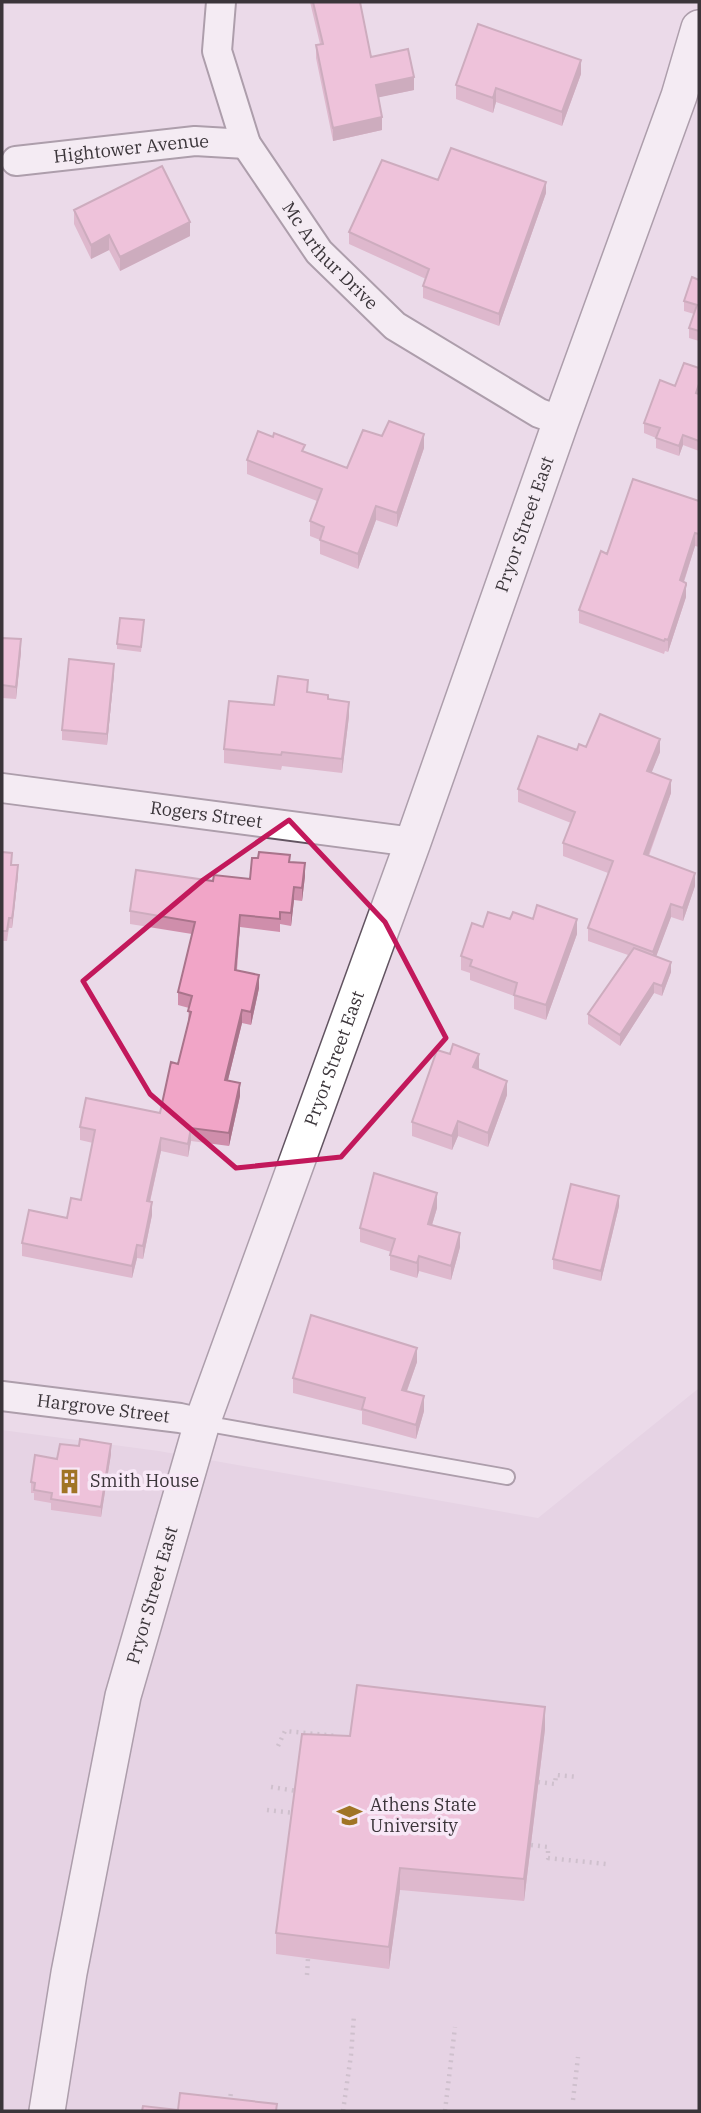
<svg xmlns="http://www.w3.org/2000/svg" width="701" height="2113" viewBox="0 0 701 2113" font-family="'IBM Plex Serif',serif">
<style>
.built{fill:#e0cbde}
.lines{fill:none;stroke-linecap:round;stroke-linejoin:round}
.service-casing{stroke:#625461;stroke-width:18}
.minor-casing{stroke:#625461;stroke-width:32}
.tertiary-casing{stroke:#625461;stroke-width:38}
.path{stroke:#aea0ac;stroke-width:4.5;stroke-dasharray:2 5;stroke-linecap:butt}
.service{stroke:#fff;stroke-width:14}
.minor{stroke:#fff;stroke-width:28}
.tertiary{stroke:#fff;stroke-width:35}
.wall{fill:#cf8eab}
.shaded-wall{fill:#a9748b}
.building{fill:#f1a5c7;stroke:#a9748b;stroke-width:2}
.marked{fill:none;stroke:#c2185b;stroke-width:5;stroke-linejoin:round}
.labels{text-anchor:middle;stroke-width:7;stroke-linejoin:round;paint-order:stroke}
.street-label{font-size:18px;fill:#3b353a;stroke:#f8e8f7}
.poi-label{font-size:18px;fill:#3b353a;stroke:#f8e8f7;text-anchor:start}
</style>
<rect width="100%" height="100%" fill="#ebdae9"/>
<path class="built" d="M699,1388V2111H2V1430L159,1451L538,1518Z"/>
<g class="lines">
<defs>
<path id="service" d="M203,1423L507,1477"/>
<g id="minor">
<path id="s1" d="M221,2L217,51L246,144L319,252L395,326L539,413L561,421"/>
<path id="s2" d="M16,161L195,141L246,144"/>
<path id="s3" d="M2,788L413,842"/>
<path id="s4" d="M2,1396L180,1418L202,1423"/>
</g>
<g id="tertiary">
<path id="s5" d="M47,2111L69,1973L123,1696L202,1423L413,842L561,421L679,96L699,28"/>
</g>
</defs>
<use href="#service" class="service-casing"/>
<use href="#minor" class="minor-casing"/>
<use href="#tertiary" class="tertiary-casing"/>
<path class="path" d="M278,1746L285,1731L337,1736
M538,1782L555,1784L556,1775L578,1777
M271,1787L297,1791
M267,1810L294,1813
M531,1845L548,1847V1858L606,1864
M307,1975L308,1958
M573,2100L578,2057
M230,2103L231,2090
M343,2111L351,2055L354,2015
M445,2111L455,2027"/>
<use href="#service" class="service"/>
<use href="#minor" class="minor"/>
<use href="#tertiary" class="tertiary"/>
</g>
<path class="wall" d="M310,2H360L371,57L414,90L378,97L382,130L333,141L316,58V45L320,44Z
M581,74L562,126L496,102L493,113L456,99V85Z
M438,180L546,193L499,326L423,298V286L426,279L349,244V232Z
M74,210L190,236L120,271L109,250L91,259L74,224Z
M699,280V341L689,338V328L694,314L684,311V301Z
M699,368V451L683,445L679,456L656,448V438L644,433V423L675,386Z
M382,436L424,448L397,527L376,520L358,569L320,554V540L310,536V521L317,501L247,474V460L305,452L347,468Z
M699,501V547L695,546L684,582L686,597L668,652L665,651L664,654L579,623V610L607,554Z
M144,625L141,652L117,649V644Z
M2,638L21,652L16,699L2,698Z
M114,674L107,745L62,740V730Z
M308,693L328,699L349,716L342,773L282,766L281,770L224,763V749L274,705Z
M586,747L660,752L651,773L671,793L649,856L695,886L683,921L671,917L656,956L671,972L662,996L654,993L620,1046L588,1024V1014L628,955L588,941V928L608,873L563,856V843L571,823L518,802V789L577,750Z
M2,852L12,865L18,875L13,922L12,928H9L7,941H2Z
M290,862L305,876L302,901L294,900L291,926L280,924V932L240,927L237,970L259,988L251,1025L242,1023L228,1080L240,1096L229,1146L191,1141L188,1157L161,1151L150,1202L152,1215L143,1259L137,1258L132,1278L22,1256V1243L67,1218L81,1200L93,1143L80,1140V1127L160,1113L178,1064L188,1023L189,1008L178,1005V992L192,934L130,924V911L213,881L250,879Z
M510,919L577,934L546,1020L514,1009V996L470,980V973L461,970V956L483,927Z
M479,1068L478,1069L507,1095L488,1147L458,1136L452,1150L412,1136V1122Z
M619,1206L601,1281L553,1269V1259Z
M437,1208L432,1225L460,1247L451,1280L419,1271L417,1278L390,1270V1255L391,1252L360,1242V1228Z
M417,1362L407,1391L424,1411L416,1439L362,1424V1411L293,1393V1378Z
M111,1454L101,1517L51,1510V1503L34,1500V1493H31V1482L57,1459Z
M545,1729L524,1901L400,1890L389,1969L276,1954V1933L350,1736Z"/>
<path class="shaded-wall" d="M581,60V74L562,126V112Z
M414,77V90L376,98V85Z
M496,88V102L493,113V98Z
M382,117V130L333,141V128Z
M546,182V193L499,326V314Z
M190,222V236L120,271V257Z
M109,235V250L91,259V245Z
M424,434V448L397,527V513Z
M683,435V445L679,456V446Z
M376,506V520L358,569V554Z
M695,533V546L680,593V580Z
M686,585V597L668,652V640Z
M21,639V652L16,699V687Z
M114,664V674L107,745V734Z
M349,702V716L342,773V759Z
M660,739V752L647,784V771Z
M671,780V793L644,867V854Z
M305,863V876L302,901V888Z
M18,865V875L12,928V918Z
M695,873V886L683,921V908Z
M294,887V900L291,926V913Z
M671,904V917L653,965V952Z
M240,915V927L235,983V970Z
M577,919V934L546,1020V1005Z
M671,962V972L662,996V986Z
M259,975V988L251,1025V1012Z
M654,983V993L620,1046V1035Z
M242,1010V1023L225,1092V1080Z
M479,1054V1068L473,1082V1067Z
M507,1081V1095L488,1147V1133Z
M240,1083V1096L229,1146V1133Z
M458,1121V1136L452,1150V1136Z
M191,1128V1141L188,1157V1144Z
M161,1138V1151L147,1214V1201Z
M437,1193V1208L428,1238V1224Z
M619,1196V1206L601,1281V1271Z
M152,1202V1215L143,1259V1246Z
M460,1233V1247L451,1280V1266Z
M137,1245V1258L132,1278V1266Z
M419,1256V1271L417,1278V1263Z
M417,1348V1362L402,1404V1390Z
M424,1396V1411L416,1439V1425Z
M111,1444V1454L101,1517V1507Z
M545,1707V1729L524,1901V1879Z
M400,1868V1890L389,1969V1947Z"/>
<path class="building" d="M313,2H360L371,57L408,49L414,77L376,85L382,117L333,128L316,45L323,44Z
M478,24L581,60L562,112L496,88L493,98L456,85Z
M451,148L546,182L499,314L423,286L429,269L349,232L382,160L438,180Z
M162,166L190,222L120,257L109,235L91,245L74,210Z
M692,277L699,280V331L689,328L697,305L684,301Z
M684,363L699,368V384L696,393L699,394V441L683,435L679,446L656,438L660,428L644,423L660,380L675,386Z
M389,421L424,434L397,513L376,506L358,554L320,540L324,527L310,521L322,489L247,460L258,431L273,437L274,433L305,445L302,451L347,468L363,430L382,436Z
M633,479L699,501V534L695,533L680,580L686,583V585L668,640L665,639L664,641L579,610L601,551L607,554Z
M120,618L144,620L141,647L117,644Z
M2,638L21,639L16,687L2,685Z
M69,659L114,664L107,734L62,730Z
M278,676L308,680L307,692L328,695V699L349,702L342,759L282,752L281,755L224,749L229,701L274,705Z
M600,714L660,739L647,771L671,780L644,854L695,873L683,908L671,904L653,952L588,928L613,861L563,843L575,812L518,789L538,736L577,750L579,744L586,747Z
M2,852L12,853L11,865H18L13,912L12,918H9L7,931H2Z
M259,852L290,855L289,862L305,863L302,888L294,887L291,913L280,912V919L240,915L235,970L259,975L251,1012L242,1010L225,1080L240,1083L229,1133L191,1128L188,1144L161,1138L147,1201L152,1202L143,1246L137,1245L132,1266L22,1243L29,1210L67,1218L71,1198L81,1200L95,1130L80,1127L86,1098L160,1113L171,1062L178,1064L191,1012L188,1011L192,996L178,992L195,922L130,911L136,870L213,881L214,875L250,879L252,858H258Z
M537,905L577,919L546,1005L514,995L517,983L470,966L472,960L461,956L472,923L483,927L488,912L510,919L513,912L533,919Z
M634,948L671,962L662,986L654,983L620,1035L588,1014Z
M453,1044L479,1054L473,1067L507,1081L488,1133L458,1121L452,1136L412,1122L437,1050L450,1054Z
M374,1173L437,1193L428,1224L460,1233L451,1266L419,1256L417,1263L390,1255L395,1239L360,1228Z
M571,1184L619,1196L601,1271L553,1259Z
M311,1315L417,1348L402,1390L424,1396L416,1425L362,1409L365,1398L293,1378Z
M80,1439L111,1444L101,1507L51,1499L52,1493L34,1490L35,1483L31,1482L35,1455L57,1459L60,1444L79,1446Z
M357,1685L545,1707L524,1879L400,1868L389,1947L276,1933L302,1734L350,1736Z
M180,2093L277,2104L276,2111H142L143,2106L178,2110Z"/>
<path d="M0 0H701V2113H0ZM289,820L385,922L446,1038L341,1157L236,1168L150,1094L83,981L203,880Z" fill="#ebdae9" fill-opacity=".55" fill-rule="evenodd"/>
<path class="marked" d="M289,820L385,922L446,1038L341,1157L236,1168L150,1094L83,981L203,880Z"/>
<defs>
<symbol id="building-bare" viewBox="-9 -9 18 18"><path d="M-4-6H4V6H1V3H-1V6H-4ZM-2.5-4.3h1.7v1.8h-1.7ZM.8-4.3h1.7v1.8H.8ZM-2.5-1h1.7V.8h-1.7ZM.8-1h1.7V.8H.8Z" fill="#a07425" stroke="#f8e8f7" stroke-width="2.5" paint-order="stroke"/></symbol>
<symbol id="university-bare" viewBox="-9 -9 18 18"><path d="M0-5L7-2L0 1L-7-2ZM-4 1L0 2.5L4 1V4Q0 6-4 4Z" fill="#a07425" stroke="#f8e8f7" stroke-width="2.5" paint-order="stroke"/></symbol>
</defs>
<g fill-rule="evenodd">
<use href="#building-bare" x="52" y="1464" width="35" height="35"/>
<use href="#university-bare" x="332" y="1798" width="35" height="35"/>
</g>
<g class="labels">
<g class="street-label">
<text dy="6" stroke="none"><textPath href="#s2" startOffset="116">Hightower Avenue</textPath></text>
<text dy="6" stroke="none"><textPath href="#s1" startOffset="287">Mc Arthur Drive</textPath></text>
<text dy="6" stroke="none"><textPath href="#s5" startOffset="1661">Pryor Street East</textPath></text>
<text dy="6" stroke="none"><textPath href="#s3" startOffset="206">Rogers Street</textPath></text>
<text dy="6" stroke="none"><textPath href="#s5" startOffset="1094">Pryor Street East</textPath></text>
<text dy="6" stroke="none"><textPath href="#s4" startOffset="102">Hargrove Street</textPath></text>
<text dy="6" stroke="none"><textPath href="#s5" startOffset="527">Pryor Street East</textPath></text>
</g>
<g class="poi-label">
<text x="90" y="1487">Smith House</text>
<text x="370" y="1811">Athens State<tspan x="370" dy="21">University</tspan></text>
</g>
</g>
<rect width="701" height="2113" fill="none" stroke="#3b353a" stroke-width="7"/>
</svg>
